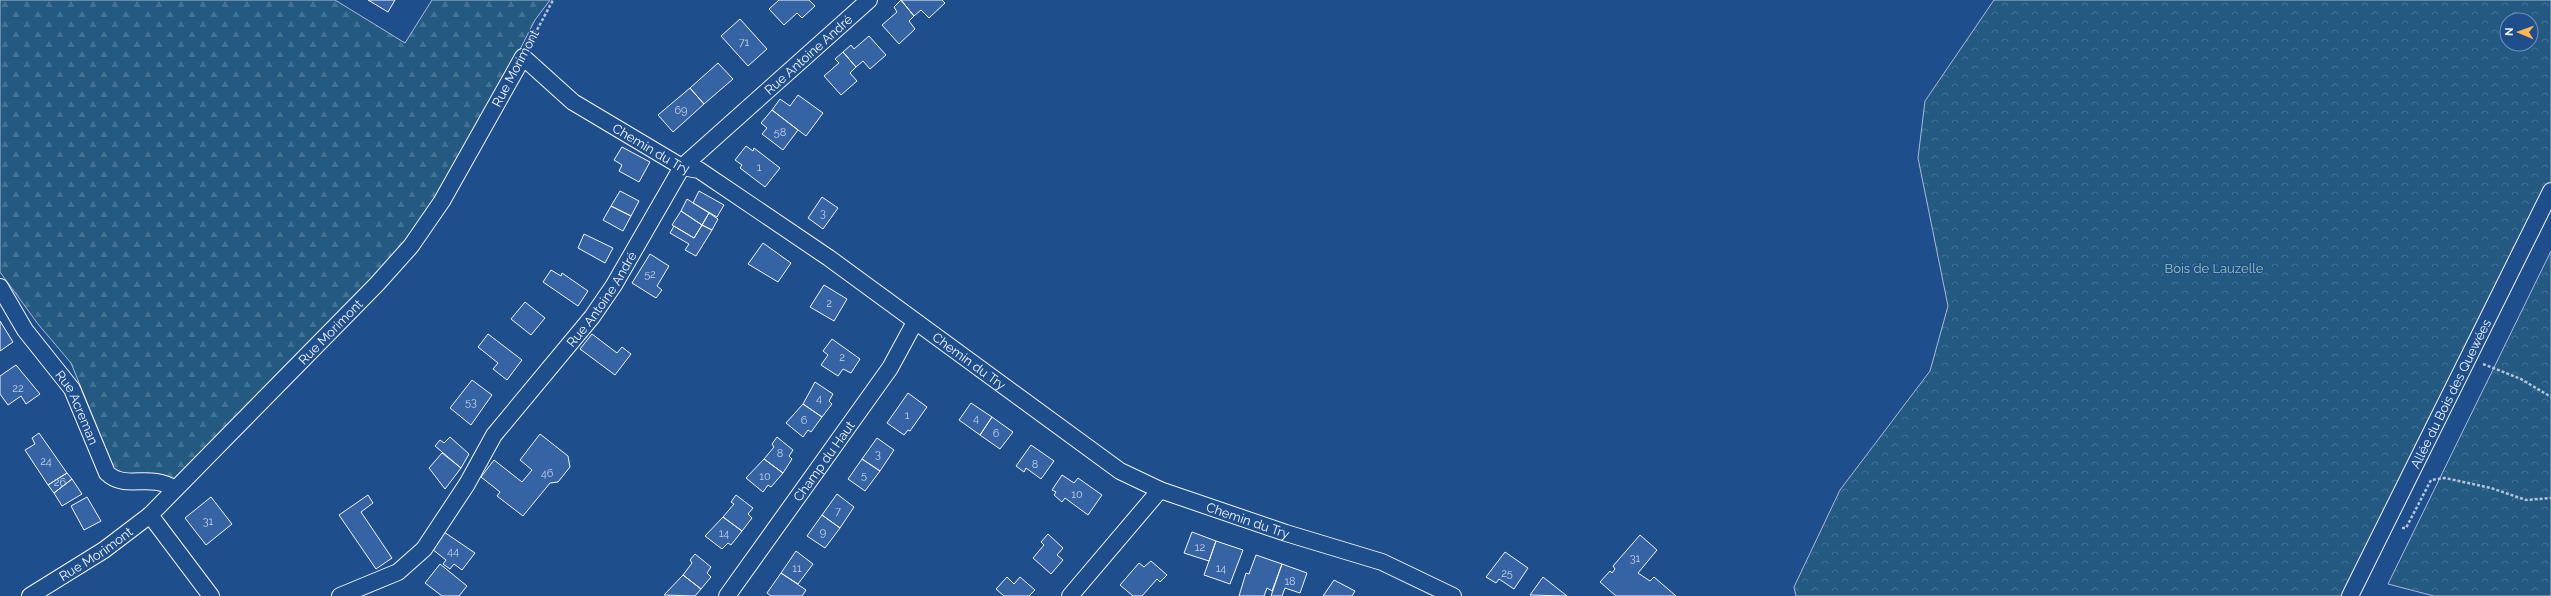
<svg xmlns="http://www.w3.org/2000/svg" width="2551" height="596" viewBox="0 0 2551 596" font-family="Raleway,sans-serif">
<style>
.forest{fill:url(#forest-firs);stroke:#a8bbd7}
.park{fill:url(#park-crowns);stroke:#a8bbd7;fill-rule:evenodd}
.building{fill:#3563a3;stroke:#f2f6ff}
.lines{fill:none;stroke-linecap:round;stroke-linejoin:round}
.minor-casing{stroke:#f2f6ff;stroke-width:18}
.path{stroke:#b3c4dc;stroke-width:2.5;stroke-dasharray:3 2;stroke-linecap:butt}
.minor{stroke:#1f4e8c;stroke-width:16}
.labels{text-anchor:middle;stroke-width:3;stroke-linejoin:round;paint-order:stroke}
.number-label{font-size:11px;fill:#c3d1e8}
.street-label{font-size:13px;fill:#f2f6ff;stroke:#1f4e8c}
.park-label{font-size:13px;fill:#97c8a6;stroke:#1f4e8c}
</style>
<defs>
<pattern id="forest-firs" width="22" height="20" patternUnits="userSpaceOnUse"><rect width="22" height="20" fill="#245a82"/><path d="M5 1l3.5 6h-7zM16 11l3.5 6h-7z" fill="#447295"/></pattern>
<pattern id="park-crowns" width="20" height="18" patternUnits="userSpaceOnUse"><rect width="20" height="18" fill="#245a82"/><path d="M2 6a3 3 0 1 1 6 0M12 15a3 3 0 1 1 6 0" fill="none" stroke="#447295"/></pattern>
</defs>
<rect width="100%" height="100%" fill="#1f4e8c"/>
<path class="forest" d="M0,0H335L405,43L432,0H550L535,20L510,69L426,215L381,273L176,479L154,477L128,479L114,469L71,363L38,324L0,272Z"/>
<path class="park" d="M1994,0H2551V192L2350,596H1796L1794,587L1840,490L1930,371L1948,306L1918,158L1925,101ZM2507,20H2531V44H2507Z
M2551,251V596H2434L2388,584Z"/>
<path class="building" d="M368,0H395L388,12Z
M779,0H809L815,6L802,18L797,13L784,25L769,9Z
M901,0H942L945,3L929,18L921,10L914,16Z
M901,0L914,16L909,21L915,29L899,44L882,25L897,12L894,7Z
M740,19L767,49L748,66L721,36Z
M869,36L886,55L870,69L863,61L856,67L843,52L851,45L854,49Z
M843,52L856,67L850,73L857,81L841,95L824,76L839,63L835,59Z
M718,63L733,79L704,104L690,88Z
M690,88L704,104L673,132L658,115Z
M798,95L823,113L806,136L772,110L780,99L790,106Z
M772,110L798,130L783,150L762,134L767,128L761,123Z
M746,146L753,151L754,148L780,168L765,187L740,168L742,165L735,160Z
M622,147L650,162L639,182L619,171L622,165L614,160Z
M620,191L639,201L631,216L611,206Z
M699,191L724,205L717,217L693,203Z
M822,197L838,208L823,229L808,218Z
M687,199L709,213L702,225L681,211Z
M611,206L631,216L623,231L603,220Z
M681,211L702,225L694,238L672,225Z
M709,213L718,219L712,230L702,225Z
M702,225L712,230L696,256L685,250L689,244L670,233L674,226L694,238Z
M584,234L613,248L605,263L578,248Z
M763,243L791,263L778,282L748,264Z
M650,254L669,266L657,286L662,290L656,298L632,283Z
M551,270L561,276L562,273L588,291L578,306L543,282Z
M824,285L847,299L834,321L810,307Z
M525,302L545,318L531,335L511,319Z
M0,321L13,342L0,351Z
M488,334L522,360L507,380L493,369L498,363L478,347Z
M592,334L617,353L622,347L631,354L615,375L580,349Z
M832,339L860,359L851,373L843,369L838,376L821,365L828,355L823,351Z
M16,365L40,394L26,404L21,396L8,405L0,394V376Z
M472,380L492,395L471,425L450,408Z
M815,382L833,394L829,401L832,404L822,417L803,404Z
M908,393L927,407L910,431L908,430L904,435L887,423Z
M971,403L992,417L980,435L959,420Z
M803,404L822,417L811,432L808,430L803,437L786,423Z
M992,417L1013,432L1000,449L980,435Z
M39,433L67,473L48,485L25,450L35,444L32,438Z
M540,434L568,456L570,467L558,482L550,483L523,516L497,496L500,492L481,477L494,460L522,482L532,470L520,460Z
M450,437L469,454L461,468L435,446L440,440L444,443Z
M777,437L793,450L789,456L792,459L783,473L764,459L774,447L772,444Z
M877,438L894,450L880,471L862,459Z
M1031,445L1054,461L1041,479L1026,468L1024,472L1016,466Z
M442,453L461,468L445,489L429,468Z
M764,459L783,473L771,487L768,485L763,492L746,478Z
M862,459L880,471L865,491L848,479Z
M67,473L72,479L54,493L48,485Z
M1062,475L1074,483L1078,478L1102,495L1088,515L1065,498L1062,502L1054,495L1056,492L1052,490Z
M72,479L82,494L62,506L54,493Z
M837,494L854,507L840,528L822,515Z
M368,495L373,503L361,512L392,558L376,569L339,515Z
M736,495L753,508L748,514L752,518L742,531L723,517L734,504L731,502Z
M87,497L101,521L84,530L71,506Z
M211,497L232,524L206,545L185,518Z
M822,515L840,528L825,548L807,536Z
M723,517L742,531L731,545L728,543L722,549L705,536Z
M444,532L475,553L462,570L454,564L450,569L443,564L446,560L432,549Z
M1192,532L1216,541L1209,561L1184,553Z
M1048,534L1063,548L1057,555L1063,560L1051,574L1033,558L1044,545L1041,542Z
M1640,535L1657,550L1638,573L1650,581L1654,577L1676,596H1616L1600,582L1610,571L1612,573L1615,569L1613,566Z
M1216,541L1243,550L1230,584L1204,575Z
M796,551L813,564L798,584L781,573Z
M1505,552L1528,568L1514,589L1499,579L1496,583L1486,577Z
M695,554L711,567L707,573L711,577L701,589L683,575L692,563L690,560Z
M1256,555L1282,564L1272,591L1267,588L1264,596H1239L1246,573L1249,574Z
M1151,561L1167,575L1160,582L1157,579L1142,596H1133L1120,585L1139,563L1144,567Z
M440,564L467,586L459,596H442L425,583Z
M1282,564L1307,573L1300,593L1285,588L1282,596H1271Z
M781,573L806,590L802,596H771L767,593Z
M683,575L701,589L695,596L664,595Z
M1007,577L1014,584L1020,577L1035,590L1029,596H1004L996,589Z
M1543,577L1567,596L1530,595Z
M1334,580L1355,591L1352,596H1323Z"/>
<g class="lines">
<defs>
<g id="minor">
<path id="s1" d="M0,287L25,330L72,389L107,473C126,491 149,472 175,489"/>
<path d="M150,515L211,596"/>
<path id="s2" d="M30,596L104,550L150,515L377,284L411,246L442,201L523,57L573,102L682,167L699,170L829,258L1120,471L1160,490L1286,533L1382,562L1453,596"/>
<path id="s3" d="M340,596L398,572L424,549L467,484L494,435L592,317L614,285L682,167L869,0"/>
<path id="s4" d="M727,596L890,368L915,322"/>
<path d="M1070,596L1160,490"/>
<path id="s5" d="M2350,596L2551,191"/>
</g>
</defs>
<use href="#minor" class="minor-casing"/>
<path class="path" d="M530,43L553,0
M2483,364L2521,379L2551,397
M2402,528H2406L2431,480L2445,478L2491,488L2526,500L2551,498"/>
<use href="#minor" class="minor"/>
</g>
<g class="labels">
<g class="number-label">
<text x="744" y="46">71</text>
<text x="681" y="114">69</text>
<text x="780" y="136">58</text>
<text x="759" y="171">1</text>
<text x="823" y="217">3</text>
<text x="650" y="278">52</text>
<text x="829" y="307">2</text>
<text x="842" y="361">2</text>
<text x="18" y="392">22</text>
<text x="819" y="402">4</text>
<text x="471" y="406">53</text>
<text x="907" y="419">1</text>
<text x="976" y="422">4</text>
<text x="804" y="424">6</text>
<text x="996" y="437">6</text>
<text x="780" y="457">8</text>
<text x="878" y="458">3</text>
<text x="46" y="465">24</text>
<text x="1035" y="468">8</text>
<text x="547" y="477">46</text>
<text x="864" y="479">5</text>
<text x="765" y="480">10</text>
<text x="60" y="486">26</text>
<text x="1077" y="498">10</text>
<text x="838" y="515">7</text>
<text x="208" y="525">31</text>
<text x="823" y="536">9</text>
<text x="724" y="537">14</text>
<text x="1200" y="551">12</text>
<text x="453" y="555">44</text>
<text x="1635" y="562">31</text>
<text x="797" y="572">11</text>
<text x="1221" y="572">14</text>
<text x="1507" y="577">25</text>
<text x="1290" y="585">18</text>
</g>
<g class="street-label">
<text dy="5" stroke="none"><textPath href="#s3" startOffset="729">Rue Antoine André</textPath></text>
<text transform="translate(515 68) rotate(-62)" y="5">Rue Morimont</text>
<text dy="5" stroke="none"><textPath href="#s2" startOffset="898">Chemin du Try</textPath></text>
<text dy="5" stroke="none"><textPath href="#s3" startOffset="405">Rue Antoine André</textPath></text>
<text dy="5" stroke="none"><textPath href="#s2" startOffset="402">Rue Morimont</textPath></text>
<text dy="5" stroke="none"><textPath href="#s2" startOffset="1282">Chemin du Try</textPath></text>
<text dy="5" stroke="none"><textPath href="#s5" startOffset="226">Allée du Bois des Quewées</textPath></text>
<text dy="5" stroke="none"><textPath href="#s1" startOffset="144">Rue Acreman</textPath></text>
<text dy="5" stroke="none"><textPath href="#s4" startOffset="166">Champ du Haut</textPath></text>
<text dy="5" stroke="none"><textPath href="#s2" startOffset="1606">Chemin du Try</textPath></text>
<text dy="5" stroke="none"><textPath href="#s2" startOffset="78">Rue Morimont</textPath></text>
</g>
<g class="park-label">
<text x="2214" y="273">Bois de Lauzelle</text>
</g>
</g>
<g transform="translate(2519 32) rotate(272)"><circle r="19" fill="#1f4e8c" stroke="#7391ba"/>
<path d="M0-3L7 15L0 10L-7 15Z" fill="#ffb74d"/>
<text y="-6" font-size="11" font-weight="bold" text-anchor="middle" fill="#f2f6ff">N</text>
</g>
</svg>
